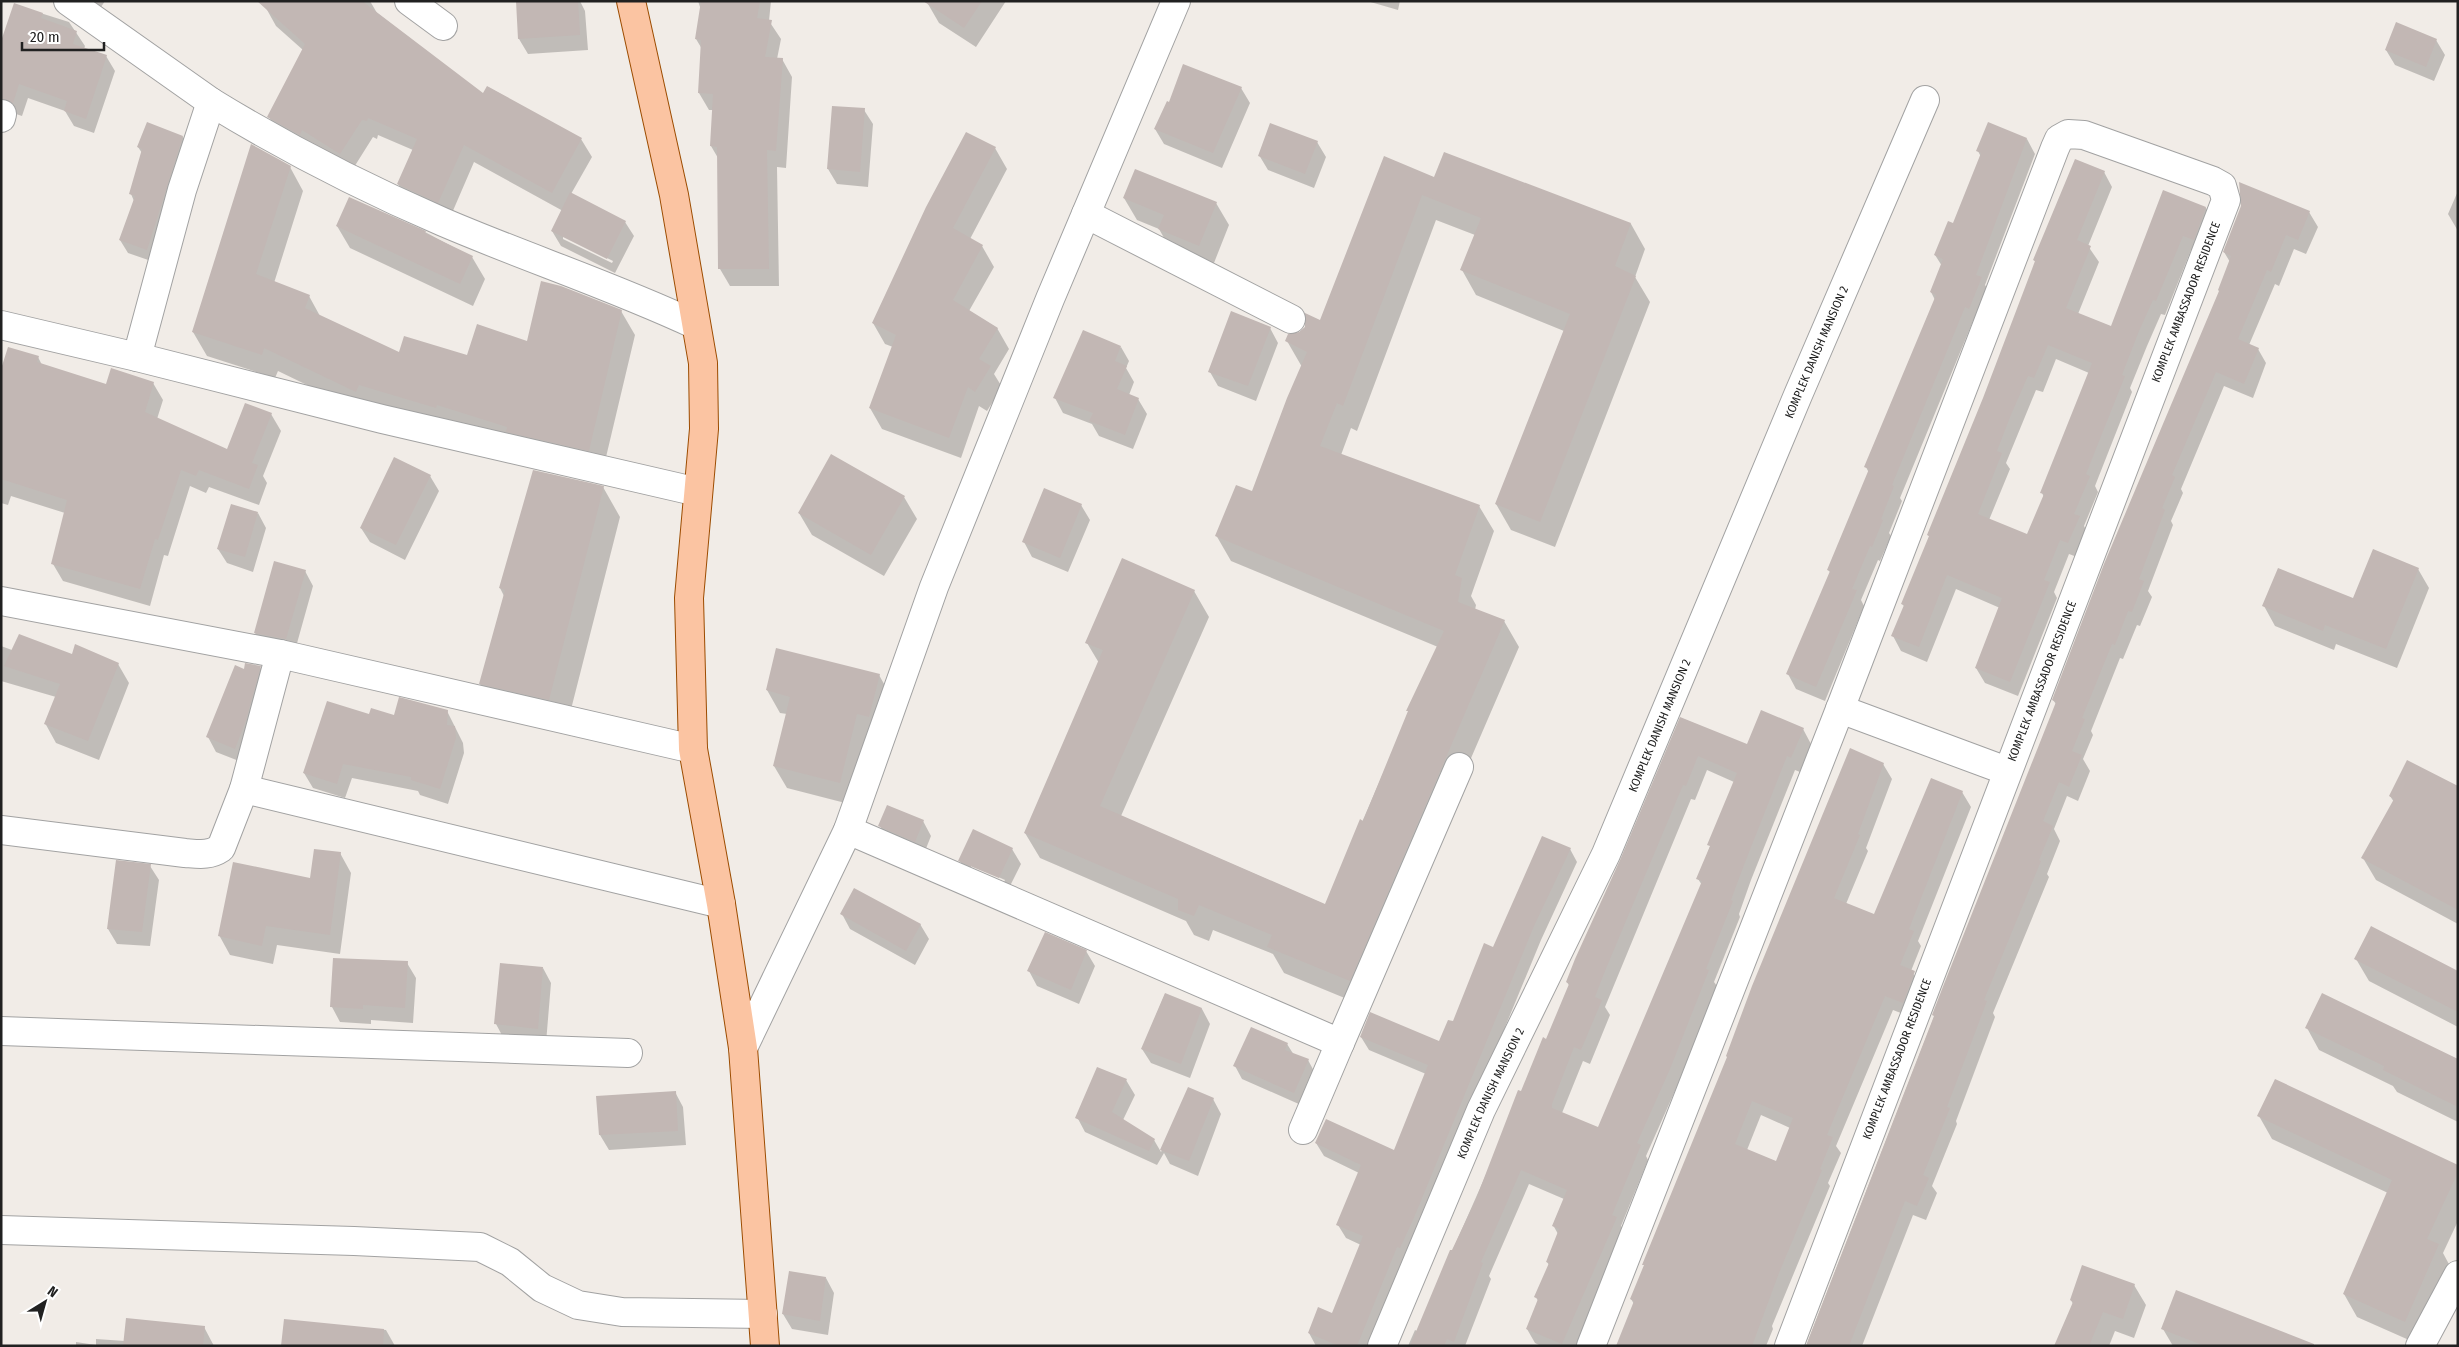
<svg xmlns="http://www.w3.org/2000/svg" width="2459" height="1347" viewBox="0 0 2459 1347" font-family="'Fira Sans Condensed',sans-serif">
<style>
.shadow{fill:#0003;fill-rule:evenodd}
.building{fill:#c2b7b4;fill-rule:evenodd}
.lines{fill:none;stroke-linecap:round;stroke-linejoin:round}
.minor-casing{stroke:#a2a2a2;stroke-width:30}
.major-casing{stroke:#9c4c01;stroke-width:30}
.minor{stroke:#fff;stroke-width:28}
.major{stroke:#fbc4a2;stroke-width:28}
.labels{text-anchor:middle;stroke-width:4.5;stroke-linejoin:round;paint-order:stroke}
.street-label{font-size:12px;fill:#212121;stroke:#fff}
</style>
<rect width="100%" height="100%" fill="#f1ece7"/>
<path class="shadow" d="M85,1H105L99,10Z
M273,1H370L377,13L484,95L488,87L581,139L592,157L571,194L625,222L634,236L615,273L561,246L552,231L563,211L474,162L449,220L408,202L398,184L413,150L378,135L377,139L373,137L351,172L279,135L269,117L303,50L276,26L266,8ZM563,236L613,261L612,263L563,239Z
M517,1H580L585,11L588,50L528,54L519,39Z
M698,1H771L769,21L781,39L777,59H782L792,77L786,168L777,167L779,286H730L720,269L718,158L711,146L713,110H709L699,93L702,49L696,39L701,10Z
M929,1H1006L976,47L939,23L928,4Z
M1367,1H1400L1398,10Z
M15,5L69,22L85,46L84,49L106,56L115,71L94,133L74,126L65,111L28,98L22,116L1,109V45Z
M2436,40L2445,55L2434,81L2395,65L2386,50Z
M1241,88L1250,103L1222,168L1164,144L1155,129Z
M833,107L864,110L873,124L868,187L837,184L828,169Z
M183,137L190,150L154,262L128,253L120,240L134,201L131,194L142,153L138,147Z
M2027,139L2035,154L1985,285L1990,293L1977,322L1973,321L1900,498L1902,501L1889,533L1891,536L1880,561L1878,560L1861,600L1864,606L1825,701L1796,689L1788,674L1831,573L1828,570L1869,473L1866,467L1935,300L1931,292L1942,266L1935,255L1954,224L1981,157L1978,151Z
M1317,142L1326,157L1314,188L1268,170L1259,155Z
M995,148L1007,169L970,239L982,246L994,267L969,311L997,328L1009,349L994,374L1002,387L987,411L979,406L961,458L882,429L870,408L893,347L885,344L873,323Z
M1384,158L1435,179L1631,224L1645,249L1635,277L1650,302L1555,547L1511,530L1496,504L1564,331L1476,295L1462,270L1475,235L1436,220L1357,431L1351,428L1341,455L1479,506L1494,531L1471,596L1476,605L1475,610L1504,621L1519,647L1364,1006L1284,973L1273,954L1213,930L1209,941L1194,935L1186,921L1040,858L1025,833L1099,663L1087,643L1194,591L1209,617L1121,816L1326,905L1438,647L1231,561L1216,535L1252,493L1302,367L1287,341L1321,322Z
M290,167L303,191L274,283L309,296L320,316L400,354L468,357L528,342L621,311L635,335L602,474L369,415L278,371L275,378L207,356L193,332Z
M2104,172L2112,187L2088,246L2099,262L2078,314L2112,327L2164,192L2206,208L2214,223L2202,254L2191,250L2165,315L2161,314L2147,346L2130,388L2132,392L2095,486L2098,492L2084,526L2087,532L2077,557L2069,554L2054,592L2057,598L2018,696L1985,683L1976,668L2000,608L1956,589L1927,662L1901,651L1893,636L1905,607L1902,604L1930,537L1928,535L1984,398L2036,263L2034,260ZM2056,359L2089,373L2042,493L2044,497L2028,536L1989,520L2010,469L2006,463L2036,390L2043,392Z
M2458,191V231L2448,214Z
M1124,198L1216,203L1229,225L1212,268L1172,252L1159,229L1137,220Z
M2309,212L2318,227L2306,254L2294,249L2279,286L2275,284L2249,345L2258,349L2266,363L2253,398L2224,386L2181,489L2183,493L2171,521L2173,525L2148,591L2152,597L2140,626L2137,625L2123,659L2120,658L2091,731L2093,735L2083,759L2090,771L2078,801L2067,796L2054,829L2060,841L2047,874L2049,877L1993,1013L1995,1017L1956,1121L1957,1124L1932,1186L1937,1193L1926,1220L1913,1215L1862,1346H1806L2056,704L2053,700L2220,292L2230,262L2224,252Z
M337,226L425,232L472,257L485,279L473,306L350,248Z
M1270,328L1278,343L1256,401L1218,386L1210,372Z
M1121,347L1129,361L1126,368L1134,382L1129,395L1138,399L1147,414L1133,449L1099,436L1092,424L1063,413L1055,398Z
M38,357L42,365L107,385L153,383L163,400L157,419L228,451L271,414L281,431L263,476L267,483L259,505L209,487L206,493L190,486L168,556L164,555L150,606L63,581L53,564L65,513L11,496L8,505L1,503V373Z
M430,476L439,491L405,560L370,542L361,528Z
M603,487L620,517L566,729L497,713L480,684L504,596L500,588Z
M904,497L917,519L884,576L812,535L799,513Z
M1081,505L1090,520L1068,572L1032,557L1024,542Z
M258,513L266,528L253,572L227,563L218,549Z
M2418,569L2429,588L2397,668L2336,644L2334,650L2275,626L2264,606L2354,600Z
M305,571L313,586L294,654L264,648L255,633Z
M1,646L12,650L72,656L118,664L129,683L99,760L56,743L45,723L56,697L1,681Z
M260,667L268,682L244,763L216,752L208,737L245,670Z
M879,675L892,698L853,805L787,788L774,766L787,714L780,713L767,690Z
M447,711L463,743L464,753L448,804L420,795L418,791L352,778L345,798L313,788L304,773L370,716L395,717Z
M1681,718L1748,746L1803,729L1811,744L1800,772L1795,770L1751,880L1739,914L1740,917L1714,982L1717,986L1678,1084L1646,1156L1648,1160L1621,1226L1625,1232L1576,1346H1541L1535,1343L1527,1329L1538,1301L1536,1297L1549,1265L1547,1262L1558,1234L1553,1225L1564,1199L1529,1184L1489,1276L1491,1279L1465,1346H1408L1415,1330L1417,1331L1522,1093L1547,1041L1570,987L1567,982L1622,861ZM1707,770L1734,782L1698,879L1702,885L1599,1129L1562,1113L1583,1061L1590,1064L1610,1015L1605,1007L1691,799L1695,800Z
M1883,764L1892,779L1866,848L1868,851L1846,904L1874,916L1962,792L1971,807L1918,941L1921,946L1911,971L1923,987L1911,1017L1893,1010L1836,1146L1841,1153L1828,1183L1830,1186L1772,1326L1773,1329L1766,1346H1618L1634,1304L1631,1299L1645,1267L1644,1265ZM1761,1115L1790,1128L1777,1162L1747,1150Z
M2458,787V924L2376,880L2363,858L2394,802L2390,796Z
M923,821L931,836L923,856L888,841L880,826Z
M1012,849L1021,864L1007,892L968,876L960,861ZM971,865L1005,880L1004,882L971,868Z
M1570,849L1577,862L1541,940L1420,1233L1370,1346H1316L1309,1333L1333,1314L1361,1245L1346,1238L1338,1225L1359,1173L1324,1156L1316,1143L1395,1152L1426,1074L1369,1050L1361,1037L1440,1043L1453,1023L1494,949Z
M340,853L351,873L340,954L277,945L273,964L230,955L219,935L311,880Z
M117,861L150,866L159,880L150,946L117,944L108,929Z
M842,914L920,924L929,939L915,965L850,929Z
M1086,951L1095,966L1079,1004L1037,986L1029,971Z
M2356,959L2458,972V1027L2369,981Z
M334,960L407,963L416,978L413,1023L371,1020V1024L340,1022L332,1007Z
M543,968L551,983L546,1043L504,1039L496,1024Z
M1165,994L1202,1009L1210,1024L1190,1078L1151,1063L1142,1049Z
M2307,1028L2458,1061V1122L2397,1092L2393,1086L2319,1050Z
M1287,1044L1294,1055L1308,1060L1315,1073L1301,1105L1242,1079L1235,1066Z
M1126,1080L1135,1095L1123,1120L1154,1140L1161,1152L1189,1089L1213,1099L1221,1114L1198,1176L1170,1164L1164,1153L1157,1165L1085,1132L1077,1117Z
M675,1092L683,1107L686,1145L609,1150L600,1135L597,1097Z
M2259,1116L2458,1166V1221L2443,1253L2451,1268L2418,1344L2357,1317L2344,1294L2388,1193L2272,1139Z
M826,1278L834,1293L828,1335L792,1329L783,1314Z
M2134,1285L2146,1305L2134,1338L2115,1331L2109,1346H2055L2073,1304L2071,1300Z
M2177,1292L2315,1346H2173L2163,1329Z
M285,1320L386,1330L395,1346H283Z
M204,1327L214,1346H76V1342L96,1345V1339L125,1341Z"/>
<path class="building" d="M257,1H362L483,93L487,86L582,138L552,193L464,145L438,203L397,184L417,139L368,118L367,121L362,120L340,154L302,130L300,135L267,117L305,44Z
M516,1H578L580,35L518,39Z
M701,1H760L757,18L772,20L765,57L783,58L776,151L767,150L769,269H718L717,147L710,146L713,94L698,93L701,40L695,39Z
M923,1H982L964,28Z
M14,3L43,13L41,18L77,31L73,44L107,55L86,119L64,111L67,101L19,84L13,103L1,99V41Z
M2396,22L2437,39L2426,67L2385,50Z
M1183,64L1242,87L1213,153L1154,129L1167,101L1169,102Z
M832,106L865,108L860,172L827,169Z
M147,122L183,136L147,250L119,240L135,196L129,194L142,149L137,147Z
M1988,122L2027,138L1976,275L1982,277L1969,309L1965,307L1892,485L1894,486L1881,519L1883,520L1872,547L1870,546L1852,589L1857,590L1816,687L1786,674L1830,571L1827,570L1869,469L1864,467L1936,295L1930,292L1943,259L1934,255L1948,221L1953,223L1981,153L1976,151Z
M1270,123L1318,141L1305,174L1258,156Z
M966,132L996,147L953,228L983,245L953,300L998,328L979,359L991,366L975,392L968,387L949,438L869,408L896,335L872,323L926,207Z
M251,144L291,166L256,274L310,295L305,308L399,352L404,336L467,355L477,324L527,341L541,281L561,286L622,310L589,451L506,432L507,427L437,405L436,408L359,385L356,392L264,348L262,355L192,332Z
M1444,152L1631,223L1615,266L1636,276L1540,522L1495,504L1570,314L1460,270L1481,218L1422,195L1343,406L1337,403L1320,446L1480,505L1455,575L1462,578L1458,602L1505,620L1350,981L1267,947L1272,935L1199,905L1194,916L1178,910V899L1024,833L1103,650L1085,643L1122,558L1195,590L1100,806L1325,904L1360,819L1363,821L1408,711H1406L1444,631L1215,536L1236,485L1252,491L1287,398L1307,352L1285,341L1288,334L1299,332L1305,327V313L1320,320L1384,156L1434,177Z
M2075,159L2105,171L2077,240L2091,246L2066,308L2111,326L2163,190L2206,207L2194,240L2183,236L2156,301L2153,300L2139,331L2122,375L2125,376L2086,474L2090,476L2074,514L2080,516L2068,543L2060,540L2044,580L2050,582L2010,682L1975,668L2002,598L1947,575L1919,647L1891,636L1904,605L1901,604L1929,536L1927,535L1983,398L2035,261L2033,260ZM2048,345L2092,363L2040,493L2044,494L2027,534L1978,514L2002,453L1997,451L2010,417L2028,376L2034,378Z
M1135,169L1217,202L1199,246L1158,229L1164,215L1123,198Z
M2239,182L2310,211L2298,240L2286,235L2271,272L2267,270L2238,339L2259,348L2244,384L2216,372L2172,475L2175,477L2162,508L2165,510L2139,579L2144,581L2132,612L2128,611L2115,645L2112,644L2082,718L2085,719L2072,751L2082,755L2069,787L2059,782L2043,821L2053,826L2039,860L2041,861L1984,1000L1987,1001L1947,1107L1950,1108L1923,1175L1929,1178L1917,1206L1905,1201L1849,1346H1806L1934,1016L1932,1015L1944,984L2056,702L2052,700L2104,564L2219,291L2218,290L2231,256L2223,252L2241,206Z
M570,192L626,221L607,259L551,231Z
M349,197L426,231L425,233L473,256L460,284L336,226Z
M1231,311L1271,327L1248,386L1208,372Z
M1083,330L1121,346L1115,361L1127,366L1117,389L1139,398L1125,435L1089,421L1093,413L1053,398Z
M8,347L39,356L37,362L106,384L111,368L154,382L145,412L227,449L245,403L272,413L252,463L258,465L249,489L199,470L196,476L181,470L158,540L155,539L140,589L51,564L67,500L1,479V369Z
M831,454L905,496L871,555L798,513Z
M394,457L431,475L396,545L360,528Z
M533,470L604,486L549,700L479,684L505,590L499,588Z
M1044,488L1082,504L1060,558L1022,542Z
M231,504L258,512L245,557L217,549Z
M2373,549L2419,568L2386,649L2325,625L2323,631L2262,606L2278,568L2353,598Z
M274,561L306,570L286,639L254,633Z
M19,634L72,654L75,644L119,663L88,741L44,724L60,684L4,666Z
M776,648L880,674L869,717L857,714L840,783L773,766L790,697L766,690Z
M245,663L261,666L246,720L235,749L206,737L235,665L244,669Z
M399,697L448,710L447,725L455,726L456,738L440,789L411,780V777L343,764L337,784L303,773L327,701L369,714L371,708L394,715Z
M1761,710L1804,728L1791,758L1787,756L1744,865L1731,900L1733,901L1706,969L1709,970L1670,1069L1637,1143L1641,1145L1612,1215L1617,1217L1562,1344L1526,1329L1538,1299L1534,1297L1549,1263L1546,1262L1559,1229L1552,1226L1567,1190L1521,1170L1481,1262L1483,1263L1454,1342L1447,1339L1444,1346H1410L1450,1250H1452L1476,1199L1518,1090L1521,1091L1543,1037L1546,1039L1569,984L1566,982L1575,959L1620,860L1680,717L1747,744ZM1698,756L1737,773L1707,845L1710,846L1696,879L1702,881L1598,1127L1552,1108V1104L1574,1047L1581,1050L1602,1000L1595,997L1605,971L1683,785L1686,786Z
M1850,748L1884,763L1858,834L1860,835L1834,898L1874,914L1931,778L1963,791L1909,929L1914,931L1900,965L1915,971L1903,1003L1885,996L1827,1135L1833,1137L1820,1169L1822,1170L1779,1273L1752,1346H1616L1634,1301L1630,1299L1644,1265H1642L1727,1057L1726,1056L1752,986ZM1752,1101L1793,1118L1776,1161L1735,1144Z
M2407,760L2458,786V910L2361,858L2394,799L2389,796Z
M887,805L924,820L915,842L878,826Z
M973,829L1013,848L999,878L958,861Z
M1542,836L1571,848L1534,926L1413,1220L1400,1248L1397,1247L1357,1346H1339L1308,1333L1318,1307L1332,1313L1363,1236L1336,1225L1361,1165L1315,1143L1326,1119L1394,1150L1428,1065L1360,1037L1370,1012L1439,1041L1448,1020L1453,1021L1484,943L1493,947Z
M314,849L341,852L330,935L266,926L262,946L218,936L233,862L310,878Z
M116,860L151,864L142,932L107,929Z
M854,888L921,924L906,951L840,914Z
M2371,926L2458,971V1012L2354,959Z
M1045,932L1087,950L1071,990L1027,971Z
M333,958L408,961L405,1008L363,1005V1009L330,1007Z
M500,963L543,967L538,1029L494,1024Z
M1165,993L1202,1008L1181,1064L1141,1049Z
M2322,993L2458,1059V1107L2383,1070L2384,1066L2305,1028Z
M1251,1027L1288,1043L1285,1050L1309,1059L1294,1093L1233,1066Z
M1097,1067L1127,1079L1112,1112L1155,1139L1149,1151L1075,1118Z
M2275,1079L2458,1165V1172L2427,1239L2439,1244L2405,1322L2343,1294L2392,1180L2257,1116Z
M1188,1087L1214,1098L1189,1161L1160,1150Z
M676,1091L678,1131L599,1135L596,1096Z
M2082,1265L2135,1284L2123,1319L2103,1312L2089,1346H2054L2073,1302L2070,1300Z
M789,1271L826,1277L820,1321L782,1314Z
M2176,1290L2314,1344V1346H2205L2161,1329Z
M126,1318L205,1326L203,1346H123Z
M284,1319L384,1329L383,1346H281Z"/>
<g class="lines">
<defs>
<g id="minor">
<path d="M68,1L211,102"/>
<path d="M409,1L443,26"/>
<path d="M1,118L2,114"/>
<path d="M1086,214L1291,319"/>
<path d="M1,325L137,357L382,419L698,492"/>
<path d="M137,357L182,190L211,102C286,148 362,187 443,222C527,258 613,286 696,325"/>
<path d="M1,601L280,654L693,749"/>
<path d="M1840,709L2007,771"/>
<path d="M244,789L721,904"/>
<path d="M1,830L185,853C199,854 209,856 221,848L244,789L280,654"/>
<path d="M848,830L1340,1043L1459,767"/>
<path d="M1,1031L628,1053"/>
<path d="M743,1048L848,830L934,587L1050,299L1176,1"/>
<path d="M1303,1130L1340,1043"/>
<path d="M1,1230L354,1241L480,1247L510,1262L542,1288L578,1305L622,1312L763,1314"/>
<path id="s1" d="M1382,1346L1481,1110L1606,854L1798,395L1925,100"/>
<path d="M1591,1346L1840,709L2055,148L2059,139L2068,134L2084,135L2213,181L2222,186L2226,200L1789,1346"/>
<path d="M2420,1346L2458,1275"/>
</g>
<path id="major" d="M631,1L674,195L703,363L704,429L689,598L693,749L721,904L743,1048L765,1346"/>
</defs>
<use href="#minor" class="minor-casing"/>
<use href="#major" class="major-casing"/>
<use href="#minor" class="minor"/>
<use href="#major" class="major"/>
</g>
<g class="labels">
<g class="street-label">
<text transform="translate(2186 302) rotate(-69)" y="4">KOMPLEK AMBASSADOR RESIDENCE</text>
<text dy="4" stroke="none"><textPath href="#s1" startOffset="1085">KOMPLEK DANISH MANSION 2</textPath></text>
<text transform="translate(2042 681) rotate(-69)" y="4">KOMPLEK AMBASSADOR RESIDENCE</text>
<text dy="4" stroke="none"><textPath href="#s1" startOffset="680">KOMPLEK DANISH MANSION 2</textPath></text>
<text transform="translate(1897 1059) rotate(-69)" y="4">KOMPLEK AMBASSADOR RESIDENCE</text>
<text dy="4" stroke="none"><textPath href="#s1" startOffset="275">KOMPLEK DANISH MANSION 2</textPath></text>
</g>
</g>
<rect width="2459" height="1347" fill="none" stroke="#212121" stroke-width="5"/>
<g transform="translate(45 1302) rotate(37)" stroke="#ffffff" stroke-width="4" paint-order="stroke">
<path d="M0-4L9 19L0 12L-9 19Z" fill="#212121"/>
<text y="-8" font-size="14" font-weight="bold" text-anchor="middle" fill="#212121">N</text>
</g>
<path d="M22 42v8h82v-8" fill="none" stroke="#212121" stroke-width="2.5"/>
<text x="30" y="42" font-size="15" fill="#212121" stroke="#ffffff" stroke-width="4" paint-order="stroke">20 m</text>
</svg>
